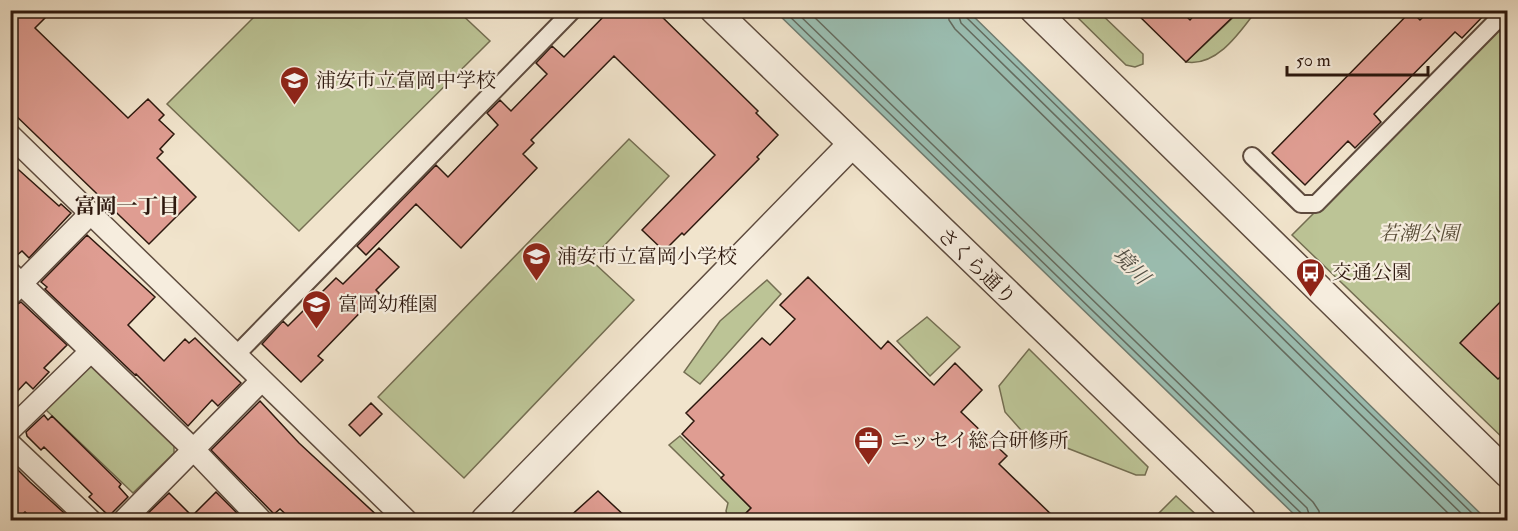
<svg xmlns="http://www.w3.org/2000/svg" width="1518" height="531" viewBox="0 0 1518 531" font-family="'IM FELL Double Pica','Noto Serif JP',serif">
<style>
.green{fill:#bcc496;stroke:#746e52;stroke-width:1.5}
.water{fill:#9bbfb3;stroke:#6f7c71;stroke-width:1.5}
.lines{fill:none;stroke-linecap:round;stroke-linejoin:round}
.shore{stroke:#646c60;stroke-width:1.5}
.building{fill:#df9d92;stroke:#2d180e;stroke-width:1.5}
.pedestrian-casing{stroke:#5e4b3e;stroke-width:20}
.minor-casing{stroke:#5e4b3e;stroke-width:24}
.tertiary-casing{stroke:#5e4b3e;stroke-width:30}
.pedestrian{stroke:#f6edde;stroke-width:16}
.minor{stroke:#f6edde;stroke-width:21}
.tertiary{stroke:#f6edde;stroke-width:27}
.labels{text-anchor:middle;stroke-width:4.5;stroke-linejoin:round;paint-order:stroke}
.poi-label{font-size:20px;fill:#2d180e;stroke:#f6edde;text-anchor:start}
.park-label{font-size:20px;font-style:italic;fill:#584c37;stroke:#f6edde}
.street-label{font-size:20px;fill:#2d180e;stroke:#f6edde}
.neighbourhood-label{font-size:21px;font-weight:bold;fill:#2d180e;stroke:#f6edde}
.water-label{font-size:21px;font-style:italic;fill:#545248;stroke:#f6edde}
</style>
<rect width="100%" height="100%" fill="#f1e4cc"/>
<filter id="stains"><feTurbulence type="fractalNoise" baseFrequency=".00333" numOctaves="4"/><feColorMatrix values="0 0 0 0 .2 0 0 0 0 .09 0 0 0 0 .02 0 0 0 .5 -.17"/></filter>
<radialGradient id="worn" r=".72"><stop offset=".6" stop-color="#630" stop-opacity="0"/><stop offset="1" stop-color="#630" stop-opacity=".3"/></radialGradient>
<path class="green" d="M260,11H458L490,41L299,231L167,104Z
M1071,11H1098L1143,54V64L1135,67L1126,65Z
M1240,11H1256C1240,32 1217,67 1186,62Z
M1507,20V442L1292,235Z
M629,139L669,176L591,260L634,300L464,478L378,397Z
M767,280L781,294L700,384L684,372L720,321Z
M927,317L960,347L930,376L897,341Z
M1029,349L1148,467L1145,475H1136L1021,430L1005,412L999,386Z
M85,367H94L174,446V453L133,493L45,409Z
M680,436L751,508L739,520H729L726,511L728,503L669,445Z
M1176,496L1202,520H1152Z"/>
<path class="water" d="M775,11H968L1487,520H1300Z"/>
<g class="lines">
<path class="shore" d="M783,10L1302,514L1304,520
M794,10L1307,508L1311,520
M807,10L1313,502L1319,511L1320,520
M948,10L949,20L955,29L1455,520
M957,10L961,23L1468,520
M964,10L966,17L1479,520"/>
</g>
<path class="building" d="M10,10H53L35,28L128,118L148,99L164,115L159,120L174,134L160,149L163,152L157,158L196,197L149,244L10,110Z
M610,10H655L758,111L756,113L778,135L757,157L759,159L684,235L682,233L664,251L642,230L715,155L614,56L531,140L534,143L523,154L537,168L461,248L416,204L366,255L357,246L436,165L448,177L498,125L487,113L500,100L511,111L547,74L536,63L552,46L564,57Z
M1133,10H1180L1190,20L1199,10H1240L1186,62Z
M1430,10H1489L1462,38L1455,32L1374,114L1381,122L1355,148L1348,141L1305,185L1272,153L1411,11L1420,20Z
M10,162L59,206L61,204L71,213L29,258L22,251L10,261Z
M87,235L155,297L128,325L164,361L185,339L189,343L195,338L241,383L218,406L212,400L188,426L136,374L135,375L45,289L47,287L41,282Z
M379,248L399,267L376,290L379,293L318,356L323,360L301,382L262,344L283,321L288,326L336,278L343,284Z
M808,277L881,349L888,341L934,385L955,363L982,390L961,412L1007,456L999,464L1057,520H739L751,508L721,478L724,475L682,434L694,421L686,413L762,338L770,345L795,319L780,305Z
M1508,294V370L1498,379L1460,343Z
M21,302L67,345L44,368L49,372L33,389L26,382L10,399V308Z
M260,401L299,443L382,520H292L280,509L274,514L211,450Z
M371,403L382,414L360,436L349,425Z
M44,415L48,420L52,416L121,484L119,487L128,497L109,516L89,497L92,494L44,447L41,450L27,436L26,432Z
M10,462L30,482L72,520H34L25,512L16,520H10Z
M598,491L629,520H566Z
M216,492L238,514L232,520H141L169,493L192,516Z"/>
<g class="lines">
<defs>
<path id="pedestrian" d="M1252,156L1301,204H1316L1507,10
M236,355L573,10"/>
<path id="minor" d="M10,135L406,520
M10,273L194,450L261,520
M10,295L90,214
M10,430L91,351
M10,444L90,520
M124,520L261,381"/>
<path id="tertiary" d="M714,10L1242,520
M1034,10L1508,474
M485,520L851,145"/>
</defs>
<use href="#pedestrian" class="pedestrian-casing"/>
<use href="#minor" class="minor-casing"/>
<use href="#tertiary" class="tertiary-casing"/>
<use href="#pedestrian" class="pedestrian"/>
<use href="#minor" class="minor"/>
<use href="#tertiary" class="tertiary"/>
</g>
<defs>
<symbol id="school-pin" viewBox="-11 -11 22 30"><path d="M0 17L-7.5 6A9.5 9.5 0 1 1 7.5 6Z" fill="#8f2418" stroke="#f6edde"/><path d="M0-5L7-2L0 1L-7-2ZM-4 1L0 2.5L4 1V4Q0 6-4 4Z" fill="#fff"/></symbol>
<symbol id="bus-pin" viewBox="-11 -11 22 30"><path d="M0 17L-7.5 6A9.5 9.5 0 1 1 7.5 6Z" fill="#8f2418" stroke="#f6edde"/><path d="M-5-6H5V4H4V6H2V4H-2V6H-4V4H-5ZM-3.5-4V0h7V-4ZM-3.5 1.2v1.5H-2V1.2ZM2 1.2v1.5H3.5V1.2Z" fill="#fff"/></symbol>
<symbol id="office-pin" viewBox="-11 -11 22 30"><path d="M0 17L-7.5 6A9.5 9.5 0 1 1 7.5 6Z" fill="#8f2418" stroke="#f6edde"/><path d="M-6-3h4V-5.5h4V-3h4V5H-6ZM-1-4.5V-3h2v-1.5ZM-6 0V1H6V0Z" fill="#fff"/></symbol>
</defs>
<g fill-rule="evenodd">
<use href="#school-pin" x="278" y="64" width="33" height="45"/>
<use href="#school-pin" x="520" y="240" width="33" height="45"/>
<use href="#bus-pin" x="1294" y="256" width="33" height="45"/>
<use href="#school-pin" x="300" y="288" width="33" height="45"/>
<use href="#office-pin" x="852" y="424" width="33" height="45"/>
</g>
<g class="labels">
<g class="poi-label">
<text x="316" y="87">浦安市立富岡中学校</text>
<text x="557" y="263">浦安市立富岡小学校</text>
<text x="1332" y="279">交通公園</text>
<text x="338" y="311">富岡幼稚園</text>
<text x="890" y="447">ニッセイ総合研修所</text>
</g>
<g class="park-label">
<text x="1419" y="240">若潮公園</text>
</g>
<g class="street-label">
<text transform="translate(977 266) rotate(44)" y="7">さくら通り</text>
</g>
<g class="neighbourhood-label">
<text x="127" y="213">富岡一丁目</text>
</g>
<g class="water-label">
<text transform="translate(1131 266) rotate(45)" y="7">境川</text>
</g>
</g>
<rect width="1518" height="531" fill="none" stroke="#f1e4cc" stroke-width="36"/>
<rect x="12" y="12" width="1494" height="507" fill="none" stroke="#2d180e" stroke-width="3"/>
<rect x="18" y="18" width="1482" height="495" fill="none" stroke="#2d180e" stroke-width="1.5"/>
<path d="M1287 66v9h141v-9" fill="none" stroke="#2d180e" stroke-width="3"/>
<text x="1296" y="66" font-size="18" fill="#2d180e" stroke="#f6edde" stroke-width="4.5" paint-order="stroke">50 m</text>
<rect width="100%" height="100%" filter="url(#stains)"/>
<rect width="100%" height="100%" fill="url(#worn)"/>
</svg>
